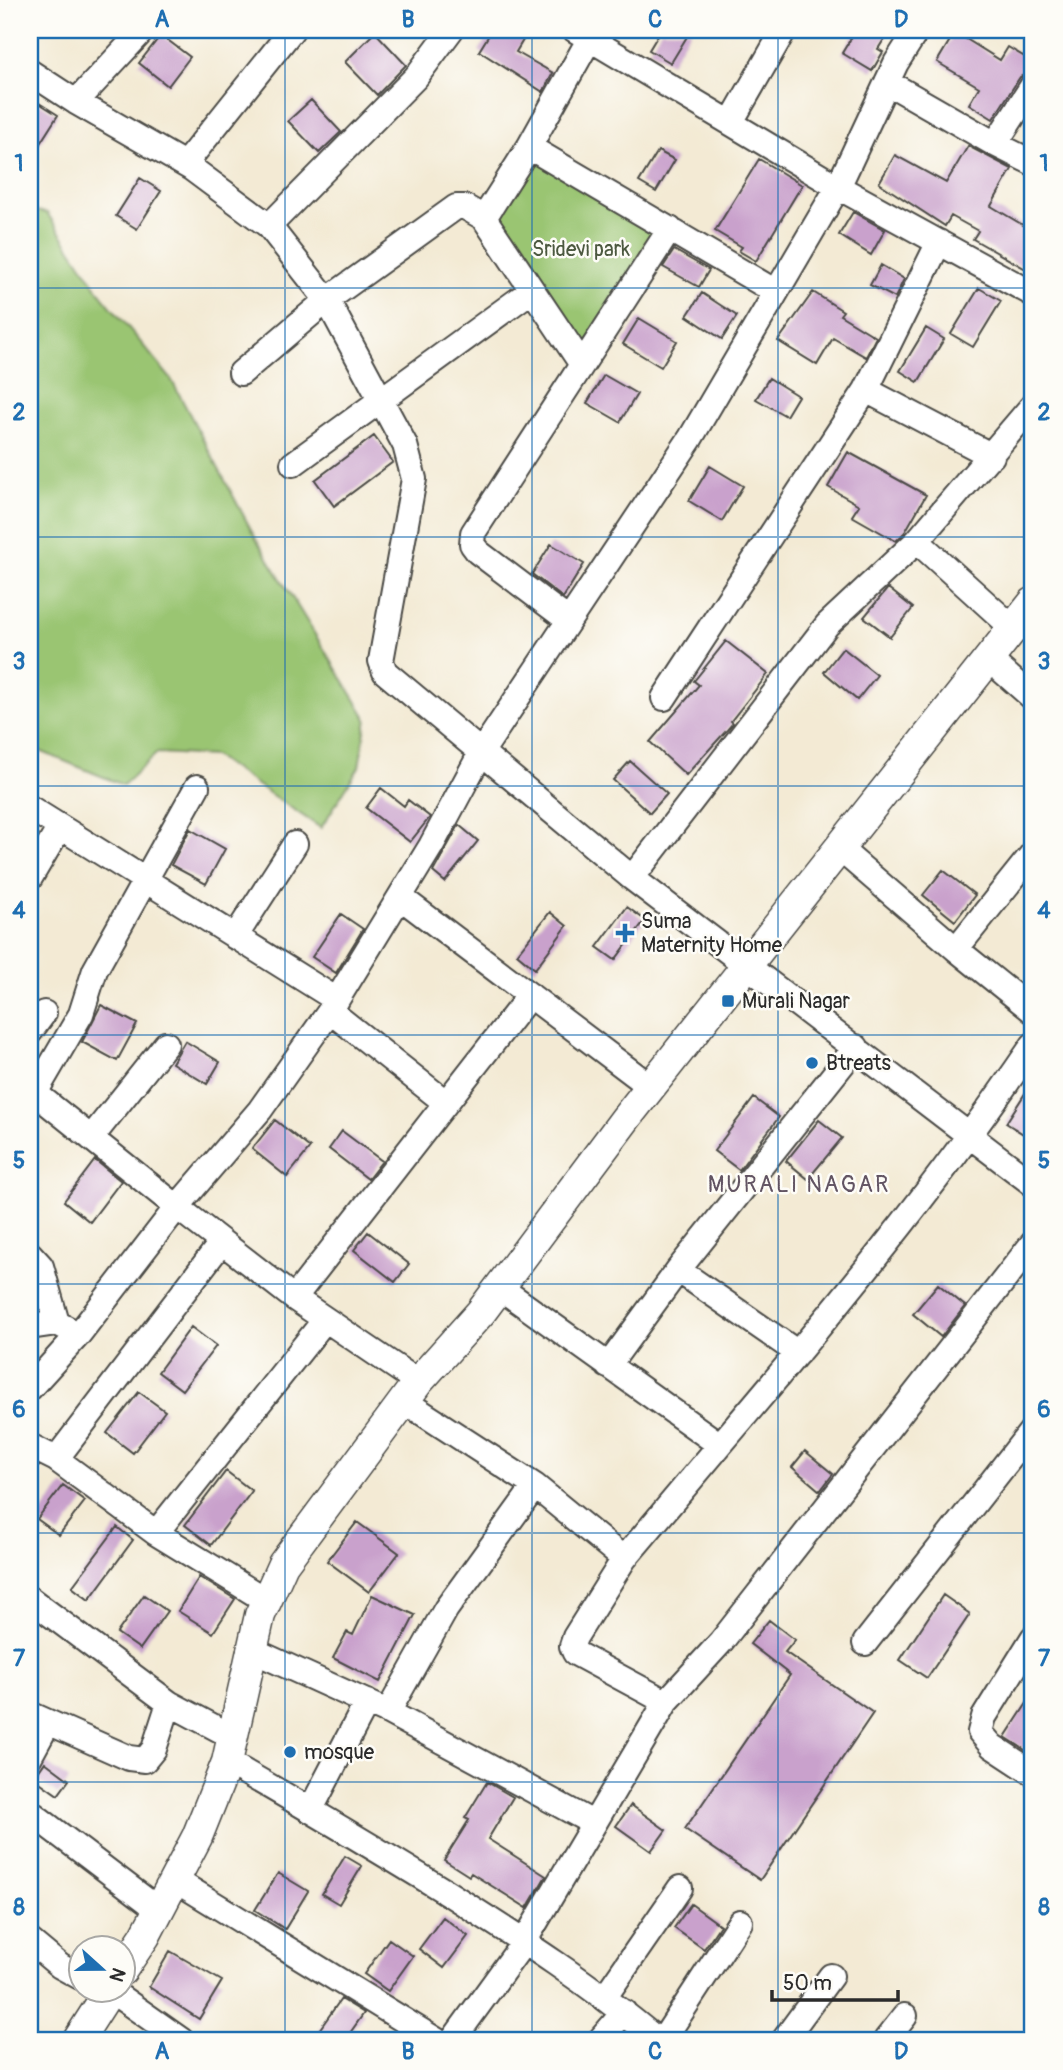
<svg xmlns="http://www.w3.org/2000/svg" width="1063" height="2070" viewBox="0 0 1063 2070" font-family="Pangolin,sans-serif">
<style>
.green{fill:#9ac572;stroke:#62784e;stroke-width:2}
.building{fill:#c9a1cc}
.lines{fill:none;stroke-linecap:round;stroke-linejoin:round}
.minor-casing{stroke:#494844;stroke-width:28}
.major-casing{stroke:#494844;stroke-width:33}
.minor{stroke:#fff;stroke-width:24}
.major{stroke:#fff;stroke-width:30}
.grid{fill:none;stroke:#1f6fb2;stroke-width:2;stroke-opacity:0.55}
.poi-dot{fill:#1f6fb2;stroke:#fdfcf7;stroke-width:2.5}
.labels{text-anchor:middle;stroke-width:5;stroke-linejoin:round;paint-order:stroke}
.park-label{font-size:21px;fill:#4c5940;stroke:#fdfcf7}
.poi-label{font-size:21px;fill:#2b2b2b;stroke:#fdfcf7;text-anchor:start}
.neighbourhood-label{font-size:23px;letter-spacing:2px;fill:#625463;stroke:#fdfcf7}
.neatline{fill:none;stroke:#1f6fb2;stroke-width:2.5}
.grid-label{font-size:23px;text-anchor:middle;font-weight:bold;fill:#1f6fb2}
</style>
<rect width="100%" height="100%" fill="#fdfcf7"/>
<filter id="ink" filterUnits="userSpaceOnUse"><feTurbulence type="fractalNoise" baseFrequency=".0143" numOctaves="2"/><feDisplacementMap in="SourceGraphic" scale="14" xChannelSelector="R" yChannelSelector="G"/><feConvolveMatrix kernelMatrix="1 2 1 2 8 2 1 2 1" color-interpolation-filters="sRGB"/></filter>
<filter id="wash" filterUnits="userSpaceOnUse"><feTurbulence type="fractalNoise" baseFrequency=".00686" numOctaves="4" result="noise"/><feDisplacementMap in="SourceGraphic" scale="28" xChannelSelector="R" yChannelSelector="G"/><feGaussianBlur stdDeviation="1.57" result="paint"/><feColorMatrix in="noise" values="0 0 0 0 0 0 0 0 0 0 0 0 0 0 0 0 0 1.4 0 .05"/><feComposite in="paint" operator="in"/></filter>
<g filter="url(#wash)">
<rect width="100%" height="100%" fill="#f3ead4"/>
<path class="green" d="M536,160L659,230L585,349L491,221Z
M30,210L47,213L103,297L171,379L255,537L367,719L359,767L321,828L214,756L157,753L123,785L30,747Z"/>
<g id="blocks">
<path class="building" d="M492,30H529L516,52L553,73L543,92L479,51Z
M661,30H691L671,63L649,50Z
M856,30H890L878,49L883,52L872,71L842,53Z
M375,32L406,65L377,95L345,62Z
M955,32L1000,60L1008,47L1033,62V70L1020,77L993,119L969,104L979,87L937,62Z
M161,35L190,57L168,86L139,63Z
M311,100L341,132L319,153L288,121Z
M39,103L58,115L30,159V117Z
M968,146L1012,169L991,206L1033,231V273L973,239L978,231L951,216L945,226L879,183L895,155L946,183Z
M658,151L675,160L656,192L639,182Z
M759,159L802,185L756,261L739,251L742,247L715,231Z
M140,178L161,191L137,229L116,216Z
M853,212L885,230L871,255L839,235Z
M674,250L709,270L699,287L663,267Z
M881,265L904,279L895,298L870,285Z
M979,288L1001,301L973,347L951,334Z
M813,292L843,311L840,315L876,337L866,357L833,338L817,365L778,341Z
M702,293L737,316L722,339L687,316Z
M639,318L677,341L661,367L623,344Z
M926,328L944,339L918,382L900,371Z
M604,375L637,394L620,422L587,403Z
M769,378L798,396L786,416L756,399Z
M374,436L393,462L334,506L315,480Z
M848,452L926,495L905,532L896,541L852,516L859,505L828,487Z
M710,466L743,486L722,521L689,501Z
M551,544L584,564L563,598L532,574Z
M888,588L913,608L890,637L864,617Z
M726,641L768,674L731,721L733,723L727,730L686,775L650,742L699,685L694,681Z
M843,648L877,675L857,700L824,672Z
M630,761L667,794L650,813L613,780Z
M381,788L404,806L408,800L430,817L410,842L366,808Z
M459,825L478,841L445,882L433,872Z
M190,829L225,849L206,884L171,865Z
M943,870L975,895L955,921L923,895Z
M627,907L645,920L615,960L597,947Z
M550,912L567,926L535,969L517,954Z
M341,914L363,929L336,973L312,957Z
M101,1005L137,1024L117,1061L82,1042Z
M185,1041L220,1062L207,1084L172,1063Z
M1033,1081V1122L1025,1135L1006,1123Z
M754,1098L779,1117L739,1170L714,1151Z
M275,1120L310,1148L287,1177L252,1149Z
M819,1120L842,1138L808,1179L786,1161Z
M342,1131L382,1161L368,1179L329,1149Z
M95,1160L121,1181L90,1222L64,1201Z
M368,1232L409,1264L395,1282L354,1250Z
M938,1284L965,1306L941,1337L913,1314Z
M191,1327L216,1346L182,1390L158,1372Z
M139,1392L165,1411L133,1453L107,1433Z
M805,1451L833,1474L820,1491L792,1467Z
M226,1471L252,1491L211,1545L185,1525Z
M63,1485L85,1501L59,1535L37,1519Z
M357,1522L399,1553L369,1592L327,1561Z
M117,1527L133,1540L89,1600L72,1587Z
M199,1577L235,1599L213,1633L178,1611Z
M144,1595L167,1611L140,1649L117,1633Z
M372,1595L415,1615L380,1682L333,1658L347,1632L353,1635Z
M943,1595L970,1614L927,1678L900,1660Z
M769,1620L795,1640L785,1652L873,1713L760,1880L685,1829L790,1675L750,1644Z
M1033,1694V1755L1005,1737Z
M45,1762L69,1780L58,1795L34,1778Z
M487,1782L513,1797L488,1839L546,1876L527,1908L471,1873L469,1876L444,1860L469,1820L465,1818Z
M631,1805L666,1830L651,1851L616,1826Z
M345,1856L362,1866L339,1904L322,1894Z
M278,1873L308,1891L285,1929L255,1910Z
M691,1904L720,1925L704,1949L674,1928Z
M443,1917L468,1936L444,1968L419,1949Z
M389,1939L413,1956L388,1991L364,1974Z
M170,1951L222,1981L199,2019L149,1987Z
M341,1999L364,2013L345,2040H312Z"/>
</g>
</g>
<g filter="url(#ink)">
<use href="#blocks" fill-opacity="0" stroke="#494844" stroke-width="2"/>
<g class="lines">
<defs>
<path id="minor" d="M575,30L838,187L1033,294
M30,72L76,102L191,168L269,226L327,300L405,445L414,479L381,661L385,672L632,878L1033,1184
M887,82L995,144L1033,85
M76,102L143,30
M731,122L784,30
M995,144L1033,163
M529,147L776,292
M185,164L292,30
M269,226L416,77L451,30
M581,363L484,218L529,147L590,38
M241,373L327,300L456,207H465L484,218
M866,390L992,456
M293,464L532,290
M917,541L1014,629
M568,620L478,552L472,544L473,533L670,229
M990,660L1033,698
M664,698L866,390L939,242
M30,808L337,1000
M840,849L956,949
M1033,853L956,949L1033,1011
M30,878L60,827
M632,878L827,625L917,541L1033,405
M400,897L651,1087
M235,937L295,844
M330,1011L445,1102
M30,1032L44,1013
M30,1089L177,1207L79,1334L30,1388
M35,1093L81,1014L95,970L197,787
M91,1138L166,1044
M30,1254L41,1266L57,1323
M678,1270L798,1353
M499,1287L720,1445C830,1316 938,1185 1033,1045
M294,1298L177,1207L260,1110L330,1011L431,846L482,751L690,439L838,187L896,63L917,30
M30,1327L57,1323L72,1331
M608,1366L678,1270L856,1047
M418,1382L294,1298L530,995
M404,1401L535,1486L624,1559
M30,1446L56,1459L156,1533L267,1601
M56,1459L221,1243
M156,1533L324,1321
M30,1599L169,1703L233,1737
M1033,1638L984,1717L980,1732L992,1746L1033,1773
M865,1643L1033,1429
M252,1650L388,1712L593,1823
M666,1702L575,1653L572,1646L575,1637L624,1559L720,1445
M388,1712L446,1609L535,1486
M30,1714L129,1758L145,1760L154,1749L169,1703
M30,1756L48,1723
M227,1762C300,1803 371,1846 443,1890C517,1937 590,1983 657,2040
M311,1809L367,1702
M30,1812L159,1910
M175,1880L436,2040
M30,1941L60,1966L80,1977
M110,1990L181,2040
M604,1998L680,1888
M453,2040L524,1942L666,1702L721,1642L1033,1243
M600,2040L624,2012
M663,2040L740,1922
M784,2040L831,1976
M886,2040L905,2016"/>
<path id="major" d="M122,1970L145,1936L197,1837L227,1762L260,1615L283,1564L418,1382L481,1312L626,1118L1033,603
M78,2040L110,1990"/>
</defs>
<use href="#minor" class="minor-casing"/>
<use href="#major" class="major-casing"/>
<use href="#minor" class="minor"/>
<use href="#major" class="major"/>
</g>
</g>
<path class="grid" d="M285,30V2040M532,30V2040M778,30V2040M30,288H1033M30,537H1033M30,786H1033M30,1035H1033M30,1284H1033M30,1533H1033M30,1782H1033"/>
<g class="poi-dot">
<path d="M621.5 922.5h7v7h7v7h-7v7h-7v-7h-7v-7h7z"/>
<rect x="721" y="994" width="14" height="14" rx="3.5"/>
<circle cx="812" cy="1063" r="7"/>
<circle cx="290" cy="1752" r="7"/>
</g>
<g class="labels">
<g class="park-label">
<text x="581" y="256">Sridevi park</text>
</g>
<g class="poi-label">
<text x="641" y="928">Suma<tspan x="641" dy="24">Maternity Home</tspan></text>
<text x="742" y="1008">Murali Nagar</text>
<text x="826" y="1070">Btreats</text>
<text x="304" y="1759">mosque</text>
</g>
<g class="neighbourhood-label">
<text x="799" y="1192">MURALI NAGAR</text>
</g>
</g>
<rect width="1063" height="2070" fill="none" stroke="#fdfcf7" stroke-width="77"/>
<g transform="translate(102 1969) rotate(111)"><circle r="33" fill="#fdfcf7" stroke="#a9a8a5" stroke-width="2"/>
<path d="M0-5L12 26L0 18L-12 26Z" fill="#1f6fb2"/>
<text y="-10" font-size="19" font-weight="bold" text-anchor="middle" fill="#2b2b2b">N</text>
</g>
<path d="M772 1990v10h126v-10" fill="none" stroke="#2b2b2b" stroke-width="3.5"/>
<text x="783" y="1990" font-size="21" fill="#2b2b2b" stroke="#fdfcf7" stroke-width="5" paint-order="stroke">50 m</text>
<rect x="38" y="38" width="986" height="1994" class="neatline"/>
<g class="grid-label">
<text x="162" y="27">A</text>
<text x="408" y="27">B</text>
<text x="655" y="27">C</text>
<text x="901" y="27">D</text>
<text x="19" y="171">1</text>
<text x="1044" y="171">1</text>
<text x="19" y="420">2</text>
<text x="1044" y="420">2</text>
<text x="19" y="669">3</text>
<text x="1044" y="669">3</text>
<text x="19" y="918">4</text>
<text x="1044" y="918">4</text>
<text x="19" y="1168">5</text>
<text x="1044" y="1168">5</text>
<text x="19" y="1417">6</text>
<text x="1044" y="1417">6</text>
<text x="19" y="1666">7</text>
<text x="1044" y="1666">7</text>
<text x="19" y="1915">8</text>
<text x="1044" y="1915">8</text>
<text x="162" y="2059">A</text>
<text x="408" y="2059">B</text>
<text x="655" y="2059">C</text>
<text x="901" y="2059">D</text>
</g>
</svg>
